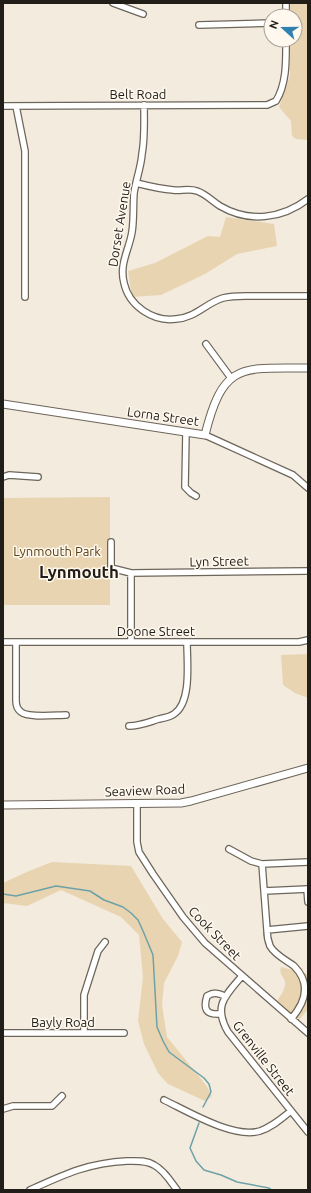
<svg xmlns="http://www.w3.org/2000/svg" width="311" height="1193" viewBox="0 0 311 1193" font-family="Ubuntu,sans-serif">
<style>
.green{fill:#e9d4b1}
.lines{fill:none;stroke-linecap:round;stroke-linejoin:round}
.stream{stroke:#6da1a8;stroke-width:1.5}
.minor-casing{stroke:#6c655a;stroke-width:8}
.tertiary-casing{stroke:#6c655a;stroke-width:9}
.minor{stroke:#fff;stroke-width:5.5}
.tertiary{stroke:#fff;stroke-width:7}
.labels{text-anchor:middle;stroke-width:3;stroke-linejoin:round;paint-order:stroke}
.street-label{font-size:13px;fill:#211e19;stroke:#fff8ee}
.park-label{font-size:13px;fill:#594115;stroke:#fff8ee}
.district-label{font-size:17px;font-weight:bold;fill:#211e19;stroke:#fff8ee}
</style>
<rect width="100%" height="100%" fill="#f3ebde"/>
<path class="green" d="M290,3H308V140L296,139L292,136L291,121L279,107L290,76V40H295V16H290Z
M226,217L274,224L277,246L237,254L205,274L161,295L132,297L128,271L155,263L208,236L220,237Z
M110,497V605H3V498Z
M308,654V698L295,693L283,685L281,655Z
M52,862L131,866L163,919L182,942L178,956L164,983L162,1005L167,1037L206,1085L212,1096L205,1101L168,1084L158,1073L144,1044L138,1021L143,977L139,935L121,917L61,890L27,906L3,903V883L29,871Z
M281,967L308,974V1009L296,1024L274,1005C278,999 286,990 285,982C283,975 279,975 281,967Z"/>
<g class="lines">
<path class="stream" d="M3,894L16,896L56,886L90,891L104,900L123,907L131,913L138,920L143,931L153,955L157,1027L163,1041L169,1052L204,1078L209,1084L211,1092L203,1107
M199,1123L190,1148L196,1161L204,1170L221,1175L237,1182L269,1188L272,1190"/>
<defs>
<path id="minor" d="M113,3L143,14
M286,3V16
M199,25L271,23
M144,105C144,121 145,138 142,154C141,167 136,180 134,193C133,206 134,219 132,232C129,250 119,264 124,283C129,306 153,322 176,319C195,318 206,303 223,298C234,295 245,296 256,296C274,296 291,296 308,296
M3,106L267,105L276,101C287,83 286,60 286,40
M16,106L25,151V297
M136,183C148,186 160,189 173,190C181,191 189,188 197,191C206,194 212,201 220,206C249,223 282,219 308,199
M206,344L231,378
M186,432L185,487L191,493L196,496
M205,435L293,475L308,488
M3,477L9,475L38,477
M111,542V568L131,573L308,571
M3,642H299L308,640
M16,642V701C16,705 17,709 21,712C28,718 56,715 66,715
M131,642V573
M129,726C140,726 149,722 159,719C164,718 170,717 174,714C192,702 187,662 187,642
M137,804V842L139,852L153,874L183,917L205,943L308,1033
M229,849L251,861L262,864L308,862
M262,864L267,930L308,926
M307,889L308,902
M264,891L308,889
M267,930C267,936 268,941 270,946C275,955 286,960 294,966C311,983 306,1002 291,1019
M242,976C225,996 213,1006 228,1032L308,1132
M220,1014C206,1015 203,1009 207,996C214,992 218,993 225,996
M3,1033H124
M84,1033V995L98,951L105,942
M164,1100C189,1112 234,1139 260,1131C272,1127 281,1119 291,1111
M3,1109L13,1106H52L62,1096
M30,1190C65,1174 88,1163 127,1161C136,1161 146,1160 154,1165C164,1170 171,1182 177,1190"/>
<path id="tertiary" d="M3,404L205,435C223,362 241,368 308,368
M3,805L181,803L191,801L308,768"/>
</defs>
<use href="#minor" class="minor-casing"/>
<use href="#tertiary" class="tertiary-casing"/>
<use href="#minor" class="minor"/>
<use href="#tertiary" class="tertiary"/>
</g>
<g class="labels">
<g class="street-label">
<text x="138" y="99">Belt Road</text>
<text transform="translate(119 224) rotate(-81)" y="5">Dorset Avenue</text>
<text transform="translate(163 416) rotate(8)" y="5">Lorna Street</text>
<text transform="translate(219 561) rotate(-1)" y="5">Lyn Street</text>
<text x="156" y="636">Doone Street</text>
<text transform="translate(145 790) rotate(-2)" y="5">Seaview Road</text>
<text transform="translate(215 933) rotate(46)" y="5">Cook Street</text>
<text x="63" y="1027">Bayly Road</text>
<text transform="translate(264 1058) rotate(52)" y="5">Grenville Street</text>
</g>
<g class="park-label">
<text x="57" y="556">Lynmouth Park</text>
</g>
<g class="district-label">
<text x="79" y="578">Lynmouth</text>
</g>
</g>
<rect width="311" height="1193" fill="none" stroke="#211e19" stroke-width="8"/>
<g transform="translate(283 28) rotate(291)"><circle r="19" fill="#fff8ee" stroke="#a6a199"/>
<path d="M0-3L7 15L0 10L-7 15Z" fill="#3080b2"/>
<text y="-6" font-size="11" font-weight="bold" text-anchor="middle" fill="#211e19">N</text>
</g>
</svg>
